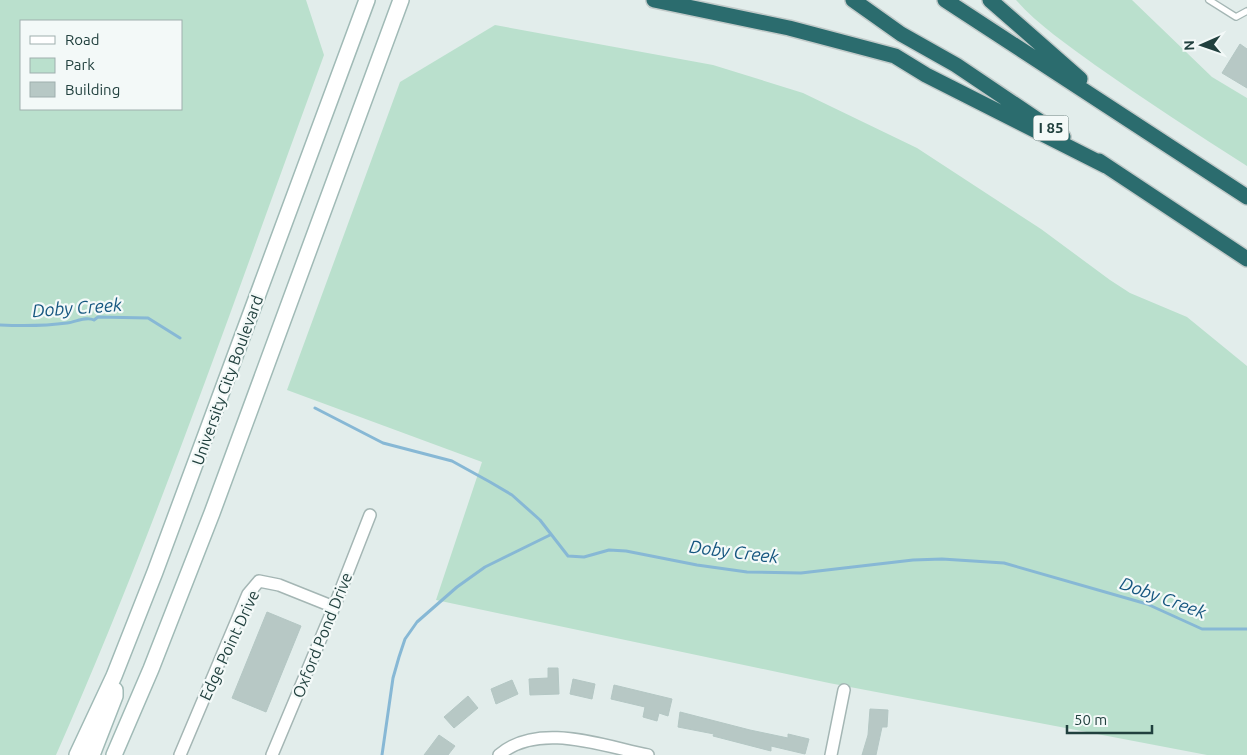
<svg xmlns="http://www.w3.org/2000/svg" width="1247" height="755" viewBox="0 0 1247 755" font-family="Ubuntu,sans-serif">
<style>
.green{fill:#bae0cd;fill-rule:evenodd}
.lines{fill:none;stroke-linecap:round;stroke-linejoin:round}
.stream{stroke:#87b8d5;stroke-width:3}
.building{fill:#b7c8c5;stroke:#b4c7c4}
.lane-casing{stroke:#a4b6b4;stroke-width:8}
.street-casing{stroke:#a4b6b4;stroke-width:14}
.secondary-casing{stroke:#a0bab6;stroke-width:18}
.highway-casing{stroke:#c1cac9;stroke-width:18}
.lane{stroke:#fff;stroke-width:5.5}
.street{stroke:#fff;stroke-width:11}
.secondary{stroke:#fff;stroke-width:15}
.highway{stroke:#2b6c6e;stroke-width:15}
.labels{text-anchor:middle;stroke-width:4.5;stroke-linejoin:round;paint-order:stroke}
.shield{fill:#f3f9f8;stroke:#607876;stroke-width:1}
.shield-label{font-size:15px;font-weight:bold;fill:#21403e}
.street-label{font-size:16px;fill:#21403e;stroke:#f3f9f8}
.water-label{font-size:18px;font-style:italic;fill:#175780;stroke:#f3f9f8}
</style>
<rect width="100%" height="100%" fill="#e2edeb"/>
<path class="green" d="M0,0H306L324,55C238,289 157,527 56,755H0ZM21,21H181V109H21Z
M1016,0H1132L1212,77L1247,98V166C1195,133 1145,100 1095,65C1068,45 1038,25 1016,0Z
M495,25L713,65L803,93L917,148L1041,229L1110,280L1130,293L1187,317L1247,366V755H1207L829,683L436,600L482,462L287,390L400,82Z"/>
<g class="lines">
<path class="stream" d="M0,325C23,326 45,326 67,323C76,322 86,316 94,320L98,317L148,318L180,338
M315,408L383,443L452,461L490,482L512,495L540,520L568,556L584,557L609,550L626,551L697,565L747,572L801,573L913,560L942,559L1004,563L1147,604L1202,629H1247
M382,755L393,678L399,657L405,639L417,622L457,587L485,567L550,535"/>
</g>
<path class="building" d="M1240,44L1247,49V88L1222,73Z
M267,612L301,626L266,712L232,698Z
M548,668H558L559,694L530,695L529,679L548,678Z
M573,679L595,684L592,699L570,694Z
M512,680L518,694L496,704L491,689Z
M614,685L672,699L668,716L659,713L657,721L643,717L645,707L611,699Z
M468,696L478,708L454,728L444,717Z
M870,709L888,710L887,727H882L876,755H862L868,735Z
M680,712L750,730L788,738V734L809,739L805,754L771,746V751L713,736L714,734L678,727Z
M439,735L455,746L448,755H424Z"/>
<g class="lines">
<defs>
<path id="lane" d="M1209,0L1236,17L1247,11"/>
<path id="street" d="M180,755L248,594L259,581L279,585L334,607
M272,755L334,607L370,515
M499,755C538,721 603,746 648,755
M831,755L844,690"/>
<path id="secondary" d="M77,755L114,676L155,572L367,0
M92,755L115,696V690
M114,755L151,669L212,513L401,0"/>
<path id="highway" d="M654,0L789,28L895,56L926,75L1106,166
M853,0L901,34L956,65L1063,137
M945,0L1247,197
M990,0L1080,79
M1099,161L1247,259"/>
</defs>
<use href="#lane" class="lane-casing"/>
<use href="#street" class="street-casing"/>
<use href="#secondary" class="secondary-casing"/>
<use href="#highway" class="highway-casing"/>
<use href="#lane" class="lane"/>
<use href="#street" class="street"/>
<use href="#secondary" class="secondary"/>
<use href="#highway" class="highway"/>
</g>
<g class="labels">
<rect class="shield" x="1033.5" y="115.5" width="35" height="25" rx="4"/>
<g class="shield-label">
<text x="1051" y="133">I 85</text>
</g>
<g class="street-label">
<text transform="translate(227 380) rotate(-70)" y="6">University City Boulevard</text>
<text transform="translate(322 635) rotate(-68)" y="6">Oxford Pond Drive</text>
<text transform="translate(229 645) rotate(-65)" y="6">Edge Point Drive</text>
</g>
<g class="water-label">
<text transform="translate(77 308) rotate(-4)" y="6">Doby Creek</text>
<text transform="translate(734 552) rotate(7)" y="6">Doby Creek</text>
<text transform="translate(1163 598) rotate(20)" y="6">Doby Creek</text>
</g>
</g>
<rect x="20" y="20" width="162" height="90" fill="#f3f9f8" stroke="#9fafae"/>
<rect x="30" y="36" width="25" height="8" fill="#ffffff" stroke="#9fafae"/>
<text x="65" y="45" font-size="15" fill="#21403e">Road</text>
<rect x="30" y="58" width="25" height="15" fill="#bae0cd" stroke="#9fafae"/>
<text x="65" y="70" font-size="15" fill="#21403e">Park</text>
<rect x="30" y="82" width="25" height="15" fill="#b7c8c5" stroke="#9fafae"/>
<text x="65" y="95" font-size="15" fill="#21403e">Building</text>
<g transform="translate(1202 45) rotate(268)" stroke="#f3f9f8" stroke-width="4" paint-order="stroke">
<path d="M0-4L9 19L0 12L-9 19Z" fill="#21403e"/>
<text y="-8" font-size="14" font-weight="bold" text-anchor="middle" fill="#21403e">N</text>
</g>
<path d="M1067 725v8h85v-8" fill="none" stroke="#21403e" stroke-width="2.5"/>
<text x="1074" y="725" font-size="15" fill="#21403e" stroke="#f3f9f8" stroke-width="4" paint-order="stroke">50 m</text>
</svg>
